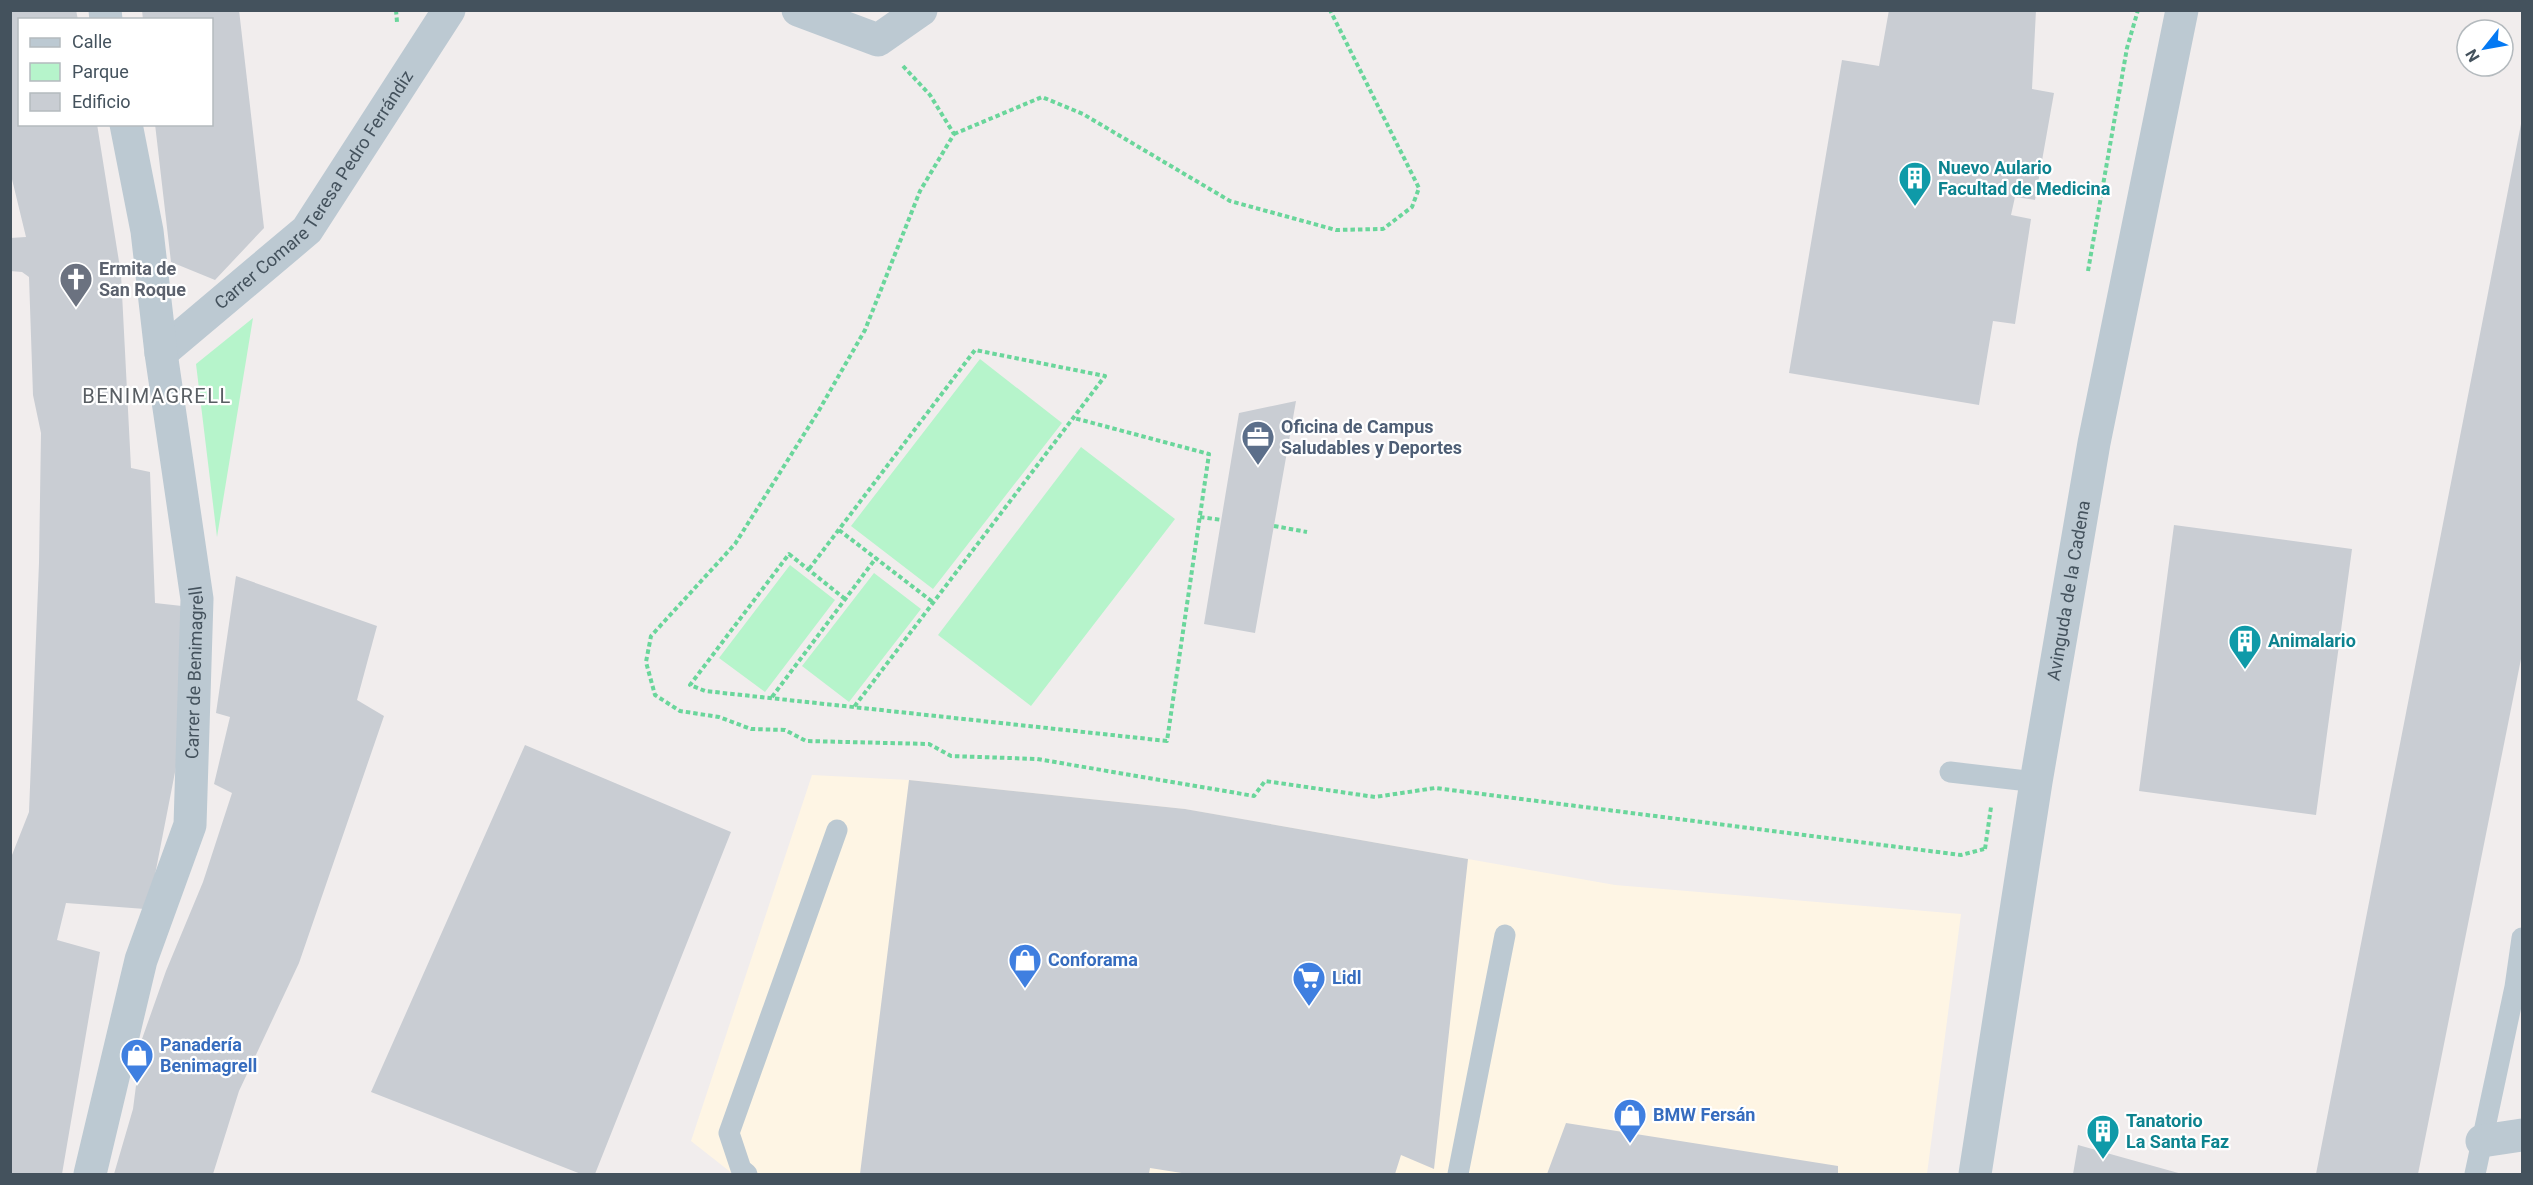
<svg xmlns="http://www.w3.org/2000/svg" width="2533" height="1185" viewBox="0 0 2533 1185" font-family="Roboto,sans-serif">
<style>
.commercial{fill:#fef5e4}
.green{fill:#b6f4cb}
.building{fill:#c9cdd3}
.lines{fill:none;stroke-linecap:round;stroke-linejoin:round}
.path{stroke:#6ad69b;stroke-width:4;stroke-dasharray:4.5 3;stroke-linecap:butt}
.service{stroke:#bcc9d2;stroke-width:21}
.minor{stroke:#bcc9d2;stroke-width:33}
.labels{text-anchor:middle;stroke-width:4.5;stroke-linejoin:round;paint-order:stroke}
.culture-label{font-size:18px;font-weight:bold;fill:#0d838f;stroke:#fff;text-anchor:start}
.street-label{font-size:18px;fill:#44525d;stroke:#fff}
.worship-label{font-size:18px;font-weight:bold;fill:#5b616d;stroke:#fff;text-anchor:start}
.service-label{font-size:18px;font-weight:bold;fill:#4e5e75;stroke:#fff;text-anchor:start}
.shop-label{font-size:18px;font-weight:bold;fill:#366cbe;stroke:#fff;text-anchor:start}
.neighbourhood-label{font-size:20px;letter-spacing:1.5px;fill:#595e63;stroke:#fff}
</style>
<rect width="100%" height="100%" fill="#f1eded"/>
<path class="commercial" d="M812,775L909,780L1185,809L1615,885L1961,914L1927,1174H733L691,1141Z"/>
<path class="green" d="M253,318L217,537L196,364Z
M980,359L1062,423L933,589L851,526Z
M1081,447L1175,519L1031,706L938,635Z
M790,565L835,600L765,692L719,658Z
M874,573L921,609L849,702L802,666Z"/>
<path class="building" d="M10,10H76L78,20H20V124H97L121,274L131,468L150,472L155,603L182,606L176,767L153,885L145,909L66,903L57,940L100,952L62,1174H10V860L29,812L39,563L41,433L33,395L29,277L22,272L10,271V238L26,237L10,171Z
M142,10H239L264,228L215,280L171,262L155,124H212V20H143Z
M1889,10H2036L2032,89L2054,93L2035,200L2015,197L2011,215L2031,219L2015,324L1993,321L1979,405L1789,373L1842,60L1879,66Z
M2521,124L2522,654L2418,1174H2316Z
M1296,401L1255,633L1204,624L1239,413Z
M2174,525L2352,549L2316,815L2139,791Z
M236,576L377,626L357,700L384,716L299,963L239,1091L213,1174H114L133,1109L142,1039L166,971L203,882L232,793L214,784L230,717L216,713Z
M525,745L731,832L595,1174H581L371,1092Z
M909,780L1185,809L1468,859L1434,1169L1401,1155L1395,1174H1188L1150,1168L1149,1174H860Z
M1566,1123L1838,1166V1174H1547Z
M2078,1145L2182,1174H2073Z"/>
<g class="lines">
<path class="path" d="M396,10L397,22
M903,66L930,95L954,134L920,191L865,330L818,412L735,544L651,636L646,662L655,695L680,711L719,717L751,729L785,730L806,741L929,744L951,756L1037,759L1254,796L1265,781L1375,797L1435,788L1961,855L1984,849
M954,134L1042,97L1083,114L1230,201L1336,230L1383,229L1412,207L1419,188L1330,10
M2088,271L2127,48L2138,10
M1200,517L1222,520
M1274,526L1307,532
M839,530L934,603
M809,569L975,350L1105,376L854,707
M845,599L789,554L690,685L705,691L1167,741L1209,454L1074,418
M772,697L876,558
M1985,849L1991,807"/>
<path class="service" d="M1950,772L2036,782
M747,1174L741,1169L729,1133L837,830
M1458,1174L1505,935
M2475,1174L2515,987L2522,938"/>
<g class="minor">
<path d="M105,10L106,20"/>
<path d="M798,10L878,40L921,10"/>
<path id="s1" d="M161,353L307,230L449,10"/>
<path d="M2482,1141L2522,1135"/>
<path id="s2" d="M90,1174L141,960L190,825L197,599L161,353L147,231L126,124"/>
<path id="s3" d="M1975,1174L2036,782L2094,443L2182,10"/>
</g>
</g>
<defs>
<symbol id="building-pin" viewBox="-11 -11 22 30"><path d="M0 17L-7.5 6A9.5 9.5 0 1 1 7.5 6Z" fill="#0f9aa8" stroke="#fff"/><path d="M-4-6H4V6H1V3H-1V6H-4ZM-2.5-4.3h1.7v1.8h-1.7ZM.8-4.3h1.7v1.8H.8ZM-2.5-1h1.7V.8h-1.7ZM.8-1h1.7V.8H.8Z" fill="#fff"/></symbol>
<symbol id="church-pin" viewBox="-11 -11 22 30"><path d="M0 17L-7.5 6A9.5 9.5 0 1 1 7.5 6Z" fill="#6b7280" stroke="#fff"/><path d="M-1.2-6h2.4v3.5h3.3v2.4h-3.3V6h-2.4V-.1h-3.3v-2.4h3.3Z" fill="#fff"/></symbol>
<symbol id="office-pin" viewBox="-11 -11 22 30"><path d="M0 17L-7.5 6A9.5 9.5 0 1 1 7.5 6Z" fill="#5c6f8a" stroke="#fff"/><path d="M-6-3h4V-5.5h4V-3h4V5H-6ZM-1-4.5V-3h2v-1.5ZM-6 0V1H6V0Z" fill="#fff"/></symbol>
<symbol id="shop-pin" viewBox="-11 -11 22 30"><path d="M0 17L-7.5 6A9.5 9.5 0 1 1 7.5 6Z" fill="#3f7fe0" stroke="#fff"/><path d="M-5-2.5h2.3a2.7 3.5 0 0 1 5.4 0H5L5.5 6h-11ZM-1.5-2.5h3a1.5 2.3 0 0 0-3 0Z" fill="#fff"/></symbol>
<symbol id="supermarket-pin" viewBox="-11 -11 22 30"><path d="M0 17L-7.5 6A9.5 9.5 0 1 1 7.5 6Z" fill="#3f7fe0" stroke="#fff"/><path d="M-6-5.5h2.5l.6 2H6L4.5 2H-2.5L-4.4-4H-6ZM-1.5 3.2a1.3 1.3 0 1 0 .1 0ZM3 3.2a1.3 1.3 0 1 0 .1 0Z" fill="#fff"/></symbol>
</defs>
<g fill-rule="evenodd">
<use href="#building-pin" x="1896" y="159" width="38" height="52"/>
<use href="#church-pin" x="57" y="260" width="38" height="52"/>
<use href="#office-pin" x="1239" y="418" width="38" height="52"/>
<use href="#building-pin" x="2226" y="622" width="38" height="52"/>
<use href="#shop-pin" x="1006" y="941" width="38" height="52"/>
<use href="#supermarket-pin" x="1290" y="959" width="38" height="52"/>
<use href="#shop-pin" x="118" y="1036" width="38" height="52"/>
<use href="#shop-pin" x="1611" y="1096" width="38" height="52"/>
<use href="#building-pin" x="2084" y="1112" width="38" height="52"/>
</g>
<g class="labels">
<g class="culture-label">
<text x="1938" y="174">Nuevo Aulario<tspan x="1938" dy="21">Facultad de Medicina</tspan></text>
<text x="2268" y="647">Animalario</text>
<text x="2126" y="1127">Tanatorio<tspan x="2126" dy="21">La Santa Faz</tspan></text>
</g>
<g class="street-label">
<text dy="6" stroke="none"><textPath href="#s1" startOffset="226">Carrer Comare Teresa Pedro Ferrándiz</textPath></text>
<text dy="6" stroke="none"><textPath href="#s3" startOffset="591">Avinguda de la Cadena</textPath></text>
<text dy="6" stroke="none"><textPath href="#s2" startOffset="516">Carrer de Benimagrell</textPath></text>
</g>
<g class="worship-label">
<text x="99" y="275">Ermita de<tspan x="99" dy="21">San Roque</tspan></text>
</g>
<g class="service-label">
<text x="1281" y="433">Oficina de Campus<tspan x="1281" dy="21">Saludables y Deportes</tspan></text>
</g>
<g class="shop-label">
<text x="1048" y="966">Conforama</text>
<text x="1332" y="984">Lidl</text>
<text x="160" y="1051">Panadería<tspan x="160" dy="21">Benimagrell</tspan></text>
<text x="1653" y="1121">BMW Fersán</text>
</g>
<g class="neighbourhood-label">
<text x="157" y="403">BENIMAGRELL</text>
</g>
</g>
<rect width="2533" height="1185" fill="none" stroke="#44525d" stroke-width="24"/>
<rect x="18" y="18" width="195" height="108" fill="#ffffff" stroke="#b4babe" stroke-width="1.5"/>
<rect x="30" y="38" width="30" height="9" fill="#bcc9d2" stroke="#b4babe" stroke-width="1.5"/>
<text x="72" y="48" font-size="18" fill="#44525d">Calle</text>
<rect x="30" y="63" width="30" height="18" fill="#b6f4cb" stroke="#b4babe" stroke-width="1.5"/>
<text x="72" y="78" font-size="18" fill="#44525d">Parque</text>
<rect x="30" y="93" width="30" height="18" fill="#c9cdd3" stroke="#b4babe" stroke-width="1.5"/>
<text x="72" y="108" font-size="18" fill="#44525d">Edificio</text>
<g transform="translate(2485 48) rotate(239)"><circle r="28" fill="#ffffff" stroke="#b4babe" stroke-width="1.5"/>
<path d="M0-4.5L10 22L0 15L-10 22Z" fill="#0479f3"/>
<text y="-9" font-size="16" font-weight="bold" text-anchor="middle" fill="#44525d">N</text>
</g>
</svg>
